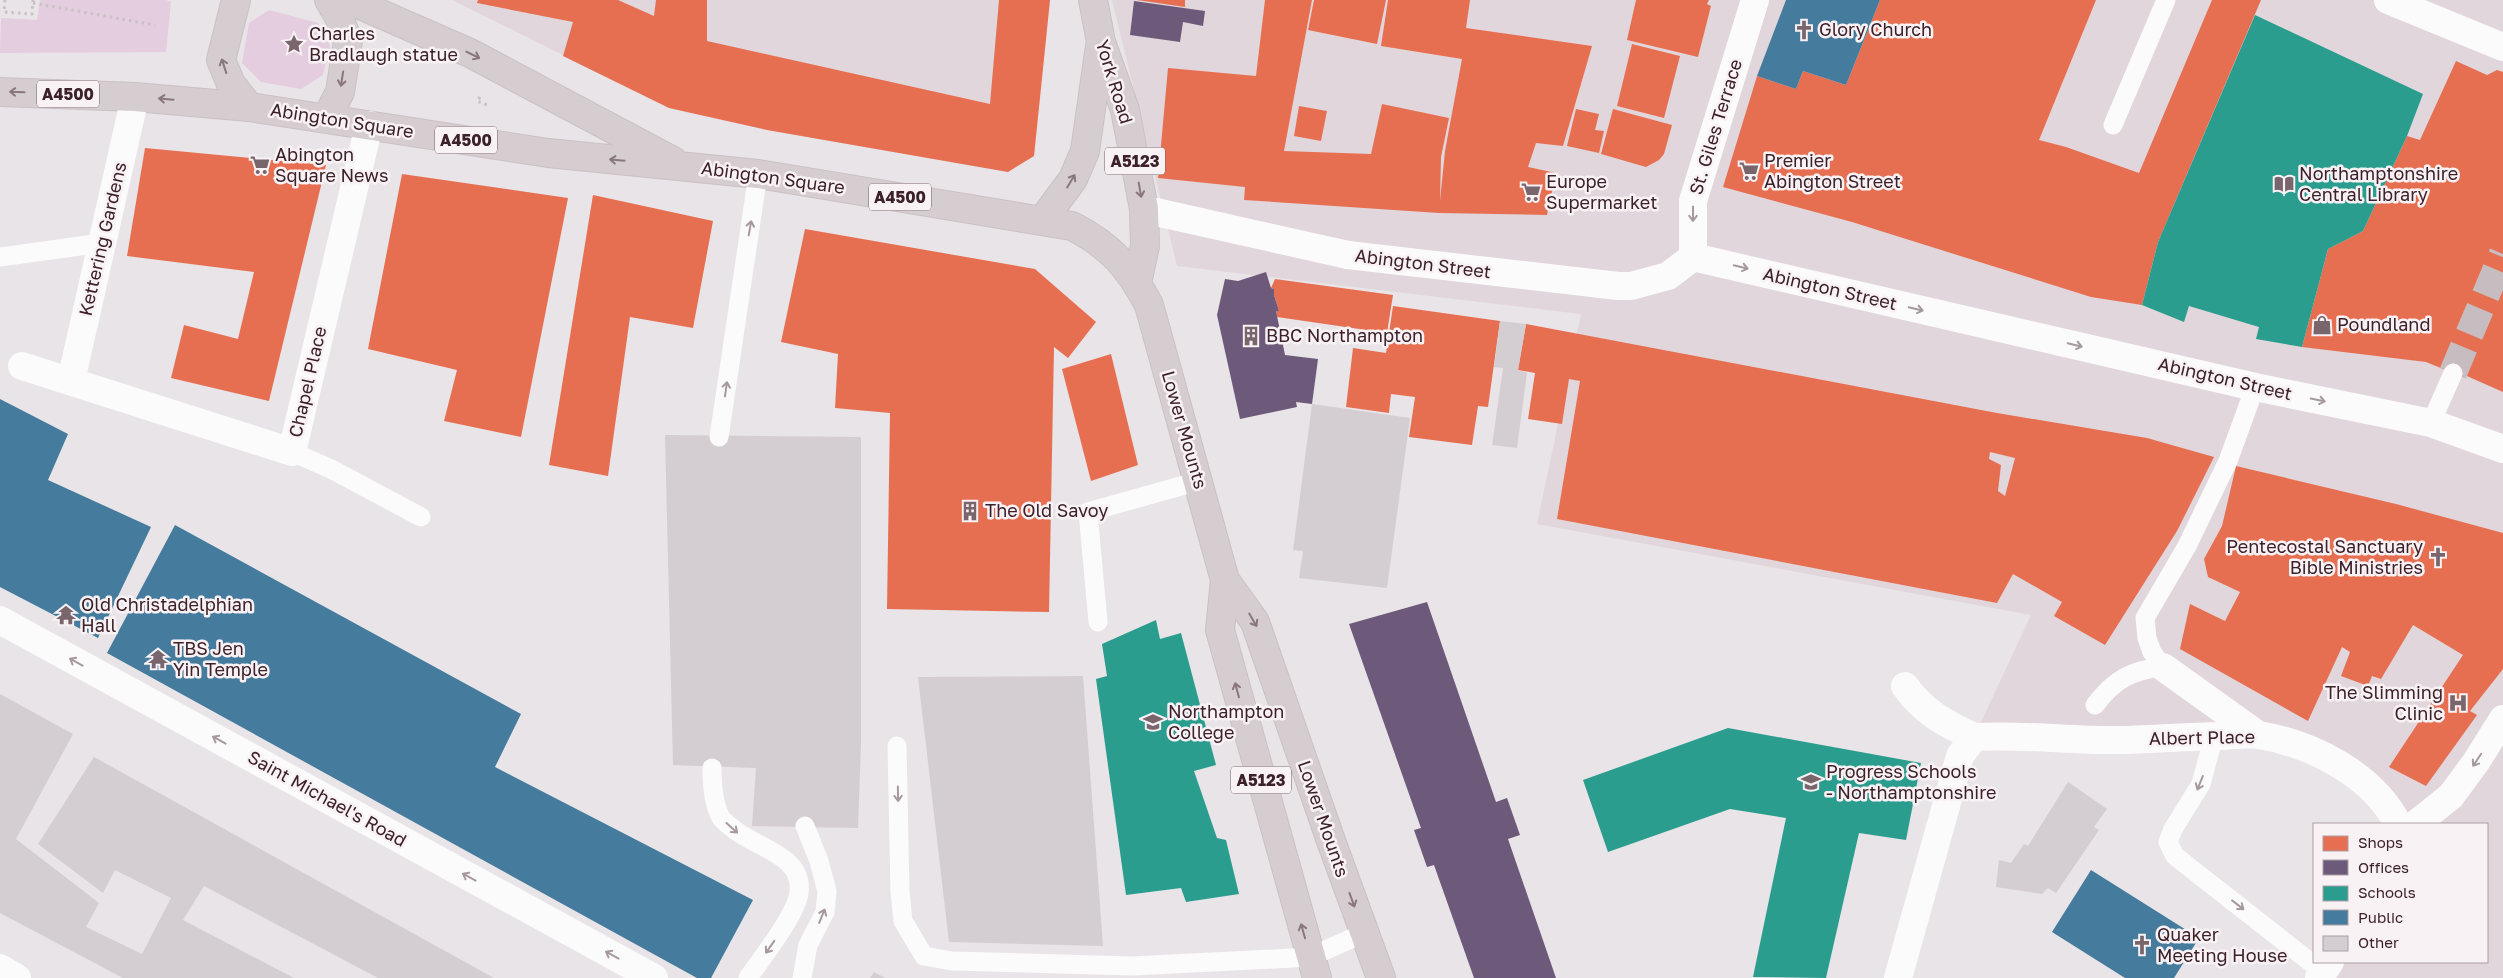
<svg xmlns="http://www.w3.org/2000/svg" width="2503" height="978" viewBox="0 0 2503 978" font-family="'Golos Text',sans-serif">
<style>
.built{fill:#e1d6db}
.green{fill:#e3cdde}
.shops{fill:#e76f51;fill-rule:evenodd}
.offices{fill:#6d597a}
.schools{fill:#2a9d8f}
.public{fill:#457b9d}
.building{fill:#d4cdd1}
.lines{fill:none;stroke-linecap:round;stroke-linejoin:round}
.pedestrian-tunnel{stroke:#c7bdc1;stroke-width:28;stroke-dasharray:28 14;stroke-linecap:butt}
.primary-casing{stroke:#c9c1c4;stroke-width:30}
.path{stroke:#c9c1c4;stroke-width:3;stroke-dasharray:2.5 4;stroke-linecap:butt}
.service{stroke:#fcfbfb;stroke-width:19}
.pedestrian{stroke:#fcfbfb;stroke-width:28}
.minor{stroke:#fcfbfb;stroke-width:28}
.tertiary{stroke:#fcfbfb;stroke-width:28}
.primary{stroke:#d5cdd0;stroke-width:28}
.oneway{stroke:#89777d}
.oneway2{stroke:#a6999d}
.labels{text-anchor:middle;stroke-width:5;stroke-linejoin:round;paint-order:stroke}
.shield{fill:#f8f2f5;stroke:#756067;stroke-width:1}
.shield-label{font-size:16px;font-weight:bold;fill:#3d212a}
.poi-label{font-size:18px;fill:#3d212a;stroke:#f8f2f5;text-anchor:start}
.street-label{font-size:18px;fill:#3d212a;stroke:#f8f2f5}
</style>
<rect width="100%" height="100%" fill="#e9e4e7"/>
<path class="built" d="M452,0H1050L1034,156L1008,172L767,130L669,108Z
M1112,0H2503V978H2317L2327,962H2487V824H2396L2356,776L2258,735L1974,737L2031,615L1537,524L1581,314L1177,266Z"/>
<path class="green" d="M40,0H166L171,2L166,52L0,53L1,18L37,20Z
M269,10L318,23L330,45L323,75L301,89L261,82L242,63L249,23Z"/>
<path class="shops" d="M478,0H618L654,16L656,0H707V41L990,104L999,0H1050L1034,156L1008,172L767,130L669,108L563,56L573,22L477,3Z
M1137,0H1185V7Z
M1265,0H1312L1284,151L1371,154L1382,104L1449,118L1441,157L1440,201L1445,151L1462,59L1381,46L1388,0H1470L1466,28L1592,46L1563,146L1536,143L1528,167L1556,173L1547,215L1439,213L1244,200L1245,187L1158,178L1168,68L1256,76Z
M1314,0H1386L1377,44L1308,30Z
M1636,0H1709L1707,4L1711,6L1698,57L1627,40Z
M1880,0H2096L2039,140L2066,147L2139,173L2212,0H2261L2158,242L2142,305L2091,297L1852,222L1723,187L1757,76L1796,89L1803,71L1846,85Z
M1632,44L1680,56L1664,118L1617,106Z
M2456,61L2487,75L2497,70L2503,72V392L2460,373H2453L2426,362L2302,347L2328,249L2363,231L2407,136L2420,140Z
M1299,106L1327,111L1321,141L1294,136Z
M1576,109L1599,114L1595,130L1604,131L1599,153L1567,146Z
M1613,109L1672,125L1664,154L1659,160L1646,167L1601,154Z
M145,148L326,165L269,401L171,378L184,325L238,339L254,272L127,256Z
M402,174L568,198L521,437L444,421L457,370L368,349Z
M593,195L713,221L693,328L630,317L608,476L549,465Z
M805,229L1035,269L1096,322L1068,358L1054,347L1049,612L887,609L890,413L835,408L838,354L781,342Z
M1275,279L1393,295L1387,333L1277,317L1276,311H1279L1274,295V289L1271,288Z
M1393,306L1500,321L1488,407L1478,406L1472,445L1409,437L1415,397L1391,394L1389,413L1346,407L1353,348L1386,353Z
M1526,324L1997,413L2147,438L2214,457L2177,531L2105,645L2054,616L2062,602L2013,574L1997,603L1557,519L1580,381L1569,379L1562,424L1528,419L1535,373L1518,370ZM1990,452L2015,458L2005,496L1998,491L2001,465L1989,459Z
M1111,354L1138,465L1091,481L1062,369Z
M2236,466L2396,504L2503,533V669L2470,711L2477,715L2426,786L2389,767L2463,655L2413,625L2381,679L2372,676L2368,686L2341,676L2350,652L2342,647L2308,721L2180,649L2190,604L2225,621L2240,592L2208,577L2204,559L2222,526Z"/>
<path class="offices" d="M1134,1L1205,11L1203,26L1183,22L1180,42L1130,35Z
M1266,272L1271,288L1274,289V295L1279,311H1276L1285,355L1318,359L1312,404L1296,402L1297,407L1240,419L1217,315L1225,279L1238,281Z
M1427,602L1496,802L1507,798L1520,835L1508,839L1556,978H1474L1434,865L1427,867L1414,830L1421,828L1349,624Z"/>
<path class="schools" d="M2255,15L2423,94L2407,136L2363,231L2328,249L2302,347L2256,339L2259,327L2189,306L2184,322L2142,305L2158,242Z
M1156,620L1160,639L1181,633L1216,765L1194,771L1217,838L1226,840L1239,894L1186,902L1181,888L1126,895L1096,679L1107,676L1102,644Z
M1728,728L1921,763L1906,840L1859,833L1826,978L1753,977L1786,818L1730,809L1608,852L1583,780Z"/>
<path class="public" d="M1786,0H1880L1846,85L1803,71L1796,89L1757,76Z
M0,399L68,434L48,480L151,527L98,638L0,587Z
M175,525L521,714L495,767L753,900L711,978H697L107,653Z
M2091,870L2199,938L2174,978H2125L2052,932Z"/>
<path class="building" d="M1500,321L1526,324L1518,370L1527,373L1517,448L1492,445L1503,368L1494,367Z
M1312,404L1410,418L1387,588L1299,578L1303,551L1293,550Z
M665,435L861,437V743L858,828L752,826L756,768L673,765Z
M1083,676L1103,946L949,942L918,677Z
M0,694L73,734L16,839L99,903L86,927L142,954L171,898L115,870L103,893L38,844L94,757L494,978H378L204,886L183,920L294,978H123L0,913Z
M2068,782L2107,809L2094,827L2099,830L2056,893L2048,888L2042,894L1996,887L1999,860L2011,863L2024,844L2028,846Z
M874,972L885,978H870Z"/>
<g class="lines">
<path class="pedestrian-tunnel" d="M2453,373L2503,254"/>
<defs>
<path id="primary" d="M236,0L221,60L231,84L249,107
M349,0L470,53L673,161
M1093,0L1101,42L1125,110L1144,209L1145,246L1137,283
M0,92L135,97L249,107L548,153L758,174L1072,226C1111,246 1129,267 1149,305L1225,580L1255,622L1330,838L1381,978
M326,119L340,92L348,41L338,15L329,0
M1042,221L1073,179L1085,151L1100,46
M1225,580L1220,630L1317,978"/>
</defs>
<use href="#primary" class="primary-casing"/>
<path class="path" d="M5,0L4,12L32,14L33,0
M33,3L155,25
M480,97L477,101L490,106"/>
<path class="service" d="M2113,125L2166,0
M0,257L102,243
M2431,423L2453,373
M719,437L758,174
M292,452L331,469L421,517
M1098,622L1088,512L1199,481
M2095,705C2114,680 2131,670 2163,667L2152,652L2147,638L2145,618L2187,546L2228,461L2255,387
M2214,736L2201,784L2173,829L2168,842L2175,856L2323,972
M897,746L900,892L903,921L924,956L952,961L1132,966L1293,958L1310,957L1364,933
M712,768C712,783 713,802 720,816C722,820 727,824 731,827C754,848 804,854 799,893C796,915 761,959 748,978
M802,978L808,945L825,912L827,891L819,861L805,826"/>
<path class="pedestrian" d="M1156,212L1348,255"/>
<path class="minor" d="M2388,0L2503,47
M1348,255L1618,286H1631L1668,276L1693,257L2255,387L2431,423L2503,449
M1693,257V201L1755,0
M22,366L292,452L369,125
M71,381L135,97
M2163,667L2258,735
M1905,686C1923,712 1946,724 1974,737
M2416,824L2451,796L2476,762L2503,719
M0,968L17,978
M1898,978L1960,756L1974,737C2024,734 2073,741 2122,740C2154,739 2186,737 2217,736C2231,736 2246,733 2259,735C2313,744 2373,775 2398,824
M2319,978L2330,962"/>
<path class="tertiary" d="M0,620L654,978"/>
<use href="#primary" class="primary"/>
</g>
<defs><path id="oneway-shaft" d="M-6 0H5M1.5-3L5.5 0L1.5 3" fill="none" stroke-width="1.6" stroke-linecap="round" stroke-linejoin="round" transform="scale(1.25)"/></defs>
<g class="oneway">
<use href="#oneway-shaft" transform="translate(473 55) rotate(26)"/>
<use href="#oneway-shaft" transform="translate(224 66) rotate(-108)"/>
<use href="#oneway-shaft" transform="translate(342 79) rotate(99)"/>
<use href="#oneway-shaft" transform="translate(17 92) rotate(-178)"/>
<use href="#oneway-shaft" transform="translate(166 99) rotate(-175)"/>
<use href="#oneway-shaft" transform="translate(617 160) rotate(-175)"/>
<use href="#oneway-shaft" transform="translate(1071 181) rotate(-59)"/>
<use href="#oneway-shaft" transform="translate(1140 190) rotate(80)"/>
<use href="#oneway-shaft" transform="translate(1253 620) rotate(60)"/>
<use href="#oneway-shaft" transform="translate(1237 690) rotate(-105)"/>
<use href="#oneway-shaft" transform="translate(1352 900) rotate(70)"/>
<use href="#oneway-shaft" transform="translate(1303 931) rotate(-106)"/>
</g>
<g class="oneway2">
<use href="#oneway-shaft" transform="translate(1693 214) rotate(90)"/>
<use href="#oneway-shaft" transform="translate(750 228) rotate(-80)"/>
<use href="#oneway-shaft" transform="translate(1741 267) rotate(13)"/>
<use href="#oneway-shaft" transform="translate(1916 309) rotate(13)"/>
<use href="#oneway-shaft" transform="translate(2075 345) rotate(13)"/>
<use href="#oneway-shaft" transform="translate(726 389) rotate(-82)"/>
<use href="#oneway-shaft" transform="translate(2318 400) rotate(12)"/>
<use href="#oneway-shaft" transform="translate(76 662) rotate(-151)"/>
<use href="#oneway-shaft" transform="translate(219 740) rotate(-151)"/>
<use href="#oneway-shaft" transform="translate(2477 760) rotate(124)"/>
<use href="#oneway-shaft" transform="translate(2200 783) rotate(112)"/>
<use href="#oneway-shaft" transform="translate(898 794) rotate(89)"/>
<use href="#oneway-shaft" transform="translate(732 828) rotate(42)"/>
<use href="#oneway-shaft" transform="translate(469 877) rotate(-151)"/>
<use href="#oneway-shaft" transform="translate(2238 905) rotate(38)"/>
<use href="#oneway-shaft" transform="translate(822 916) rotate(-68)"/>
<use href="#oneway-shaft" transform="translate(770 947) rotate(125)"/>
<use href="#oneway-shaft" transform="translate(612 955) rotate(-151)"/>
</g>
<defs>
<symbol id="church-bare" viewBox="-9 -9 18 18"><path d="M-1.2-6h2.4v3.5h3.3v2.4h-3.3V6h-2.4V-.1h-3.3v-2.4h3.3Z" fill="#79656c" stroke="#f8f2f5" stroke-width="2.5" paint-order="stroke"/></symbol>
<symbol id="sight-bare" viewBox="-9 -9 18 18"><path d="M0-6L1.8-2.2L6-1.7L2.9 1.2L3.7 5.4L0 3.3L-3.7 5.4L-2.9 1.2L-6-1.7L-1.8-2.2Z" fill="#79656c" stroke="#f8f2f5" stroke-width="2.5" paint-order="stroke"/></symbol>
<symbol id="supermarket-bare" viewBox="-9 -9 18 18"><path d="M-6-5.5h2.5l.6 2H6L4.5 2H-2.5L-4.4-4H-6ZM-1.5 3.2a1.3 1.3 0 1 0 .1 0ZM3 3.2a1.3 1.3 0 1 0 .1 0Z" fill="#79656c" stroke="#f8f2f5" stroke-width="2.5" paint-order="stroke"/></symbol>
<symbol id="library-bare" viewBox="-9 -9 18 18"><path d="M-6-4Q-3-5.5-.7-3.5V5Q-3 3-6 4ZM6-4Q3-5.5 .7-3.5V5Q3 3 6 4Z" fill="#79656c" stroke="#f8f2f5" stroke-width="2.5" paint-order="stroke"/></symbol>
<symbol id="shop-bare" viewBox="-9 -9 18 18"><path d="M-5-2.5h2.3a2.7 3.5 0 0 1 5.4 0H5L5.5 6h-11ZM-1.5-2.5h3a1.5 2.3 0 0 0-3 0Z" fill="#79656c" stroke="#f8f2f5" stroke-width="2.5" paint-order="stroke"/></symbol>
<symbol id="building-bare" viewBox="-9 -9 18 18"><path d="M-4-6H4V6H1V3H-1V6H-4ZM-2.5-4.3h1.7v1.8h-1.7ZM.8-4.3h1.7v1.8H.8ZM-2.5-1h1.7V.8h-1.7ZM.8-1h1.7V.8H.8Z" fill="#79656c" stroke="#f8f2f5" stroke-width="2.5" paint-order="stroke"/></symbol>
<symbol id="temple-bare" viewBox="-9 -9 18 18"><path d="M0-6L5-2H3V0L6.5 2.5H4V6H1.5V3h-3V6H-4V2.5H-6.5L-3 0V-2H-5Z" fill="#79656c" stroke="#f8f2f5" stroke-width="2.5" paint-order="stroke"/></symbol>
<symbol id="hospital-bare" viewBox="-9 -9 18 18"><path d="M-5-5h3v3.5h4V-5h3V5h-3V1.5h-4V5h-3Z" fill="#79656c" stroke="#f8f2f5" stroke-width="2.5" paint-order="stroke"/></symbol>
<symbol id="university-bare" viewBox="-9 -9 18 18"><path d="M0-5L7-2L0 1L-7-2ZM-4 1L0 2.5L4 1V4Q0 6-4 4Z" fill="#79656c" stroke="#f8f2f5" stroke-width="2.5" paint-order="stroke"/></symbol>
<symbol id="school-bare" viewBox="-9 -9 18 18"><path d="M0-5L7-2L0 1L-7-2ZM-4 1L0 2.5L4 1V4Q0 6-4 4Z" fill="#79656c" stroke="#f8f2f5" stroke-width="2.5" paint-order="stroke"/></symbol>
</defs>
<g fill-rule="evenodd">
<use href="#church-bare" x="1790" y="16" width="28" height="28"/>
<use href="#sight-bare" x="280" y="30" width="28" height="28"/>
<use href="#supermarket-bare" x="246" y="151" width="28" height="28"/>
<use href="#supermarket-bare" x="1735" y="157" width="28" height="28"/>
<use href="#library-bare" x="2270" y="170" width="28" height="28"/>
<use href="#supermarket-bare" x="1517" y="178" width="28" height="28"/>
<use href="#shop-bare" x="2308" y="311" width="28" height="28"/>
<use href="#building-bare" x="1237" y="322" width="28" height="28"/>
<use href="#building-bare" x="956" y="497" width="28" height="28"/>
<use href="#church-bare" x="2424" y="543" width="28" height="28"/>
<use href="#temple-bare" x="52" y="601" width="28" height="28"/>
<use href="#temple-bare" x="144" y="645" width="28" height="28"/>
<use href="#hospital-bare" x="2444" y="689" width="28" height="28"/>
<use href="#university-bare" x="1139" y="708" width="28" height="28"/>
<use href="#school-bare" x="1797" y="768" width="28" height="28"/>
<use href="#church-bare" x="2128" y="931" width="28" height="28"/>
</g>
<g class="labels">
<g class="shield">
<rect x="37" y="80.5" width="62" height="27" rx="4"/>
<rect x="435" y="126.5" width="62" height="27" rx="4"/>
<rect x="1105" y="147.5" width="60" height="27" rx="4"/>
<rect x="869" y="183.5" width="62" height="27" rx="4"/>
<rect x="1231" y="766.5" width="60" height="27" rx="4"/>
</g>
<g class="shield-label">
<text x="68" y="100">A4500</text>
<text x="466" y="146">A4500</text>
<text x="1135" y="167">A5123</text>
<text x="900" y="203">A4500</text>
<text x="1261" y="786">A5123</text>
</g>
<g class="poi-label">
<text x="1819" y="36">Glory Church</text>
<text x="309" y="40">Charles<tspan x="309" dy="21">Bradlaugh statue</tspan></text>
<text x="275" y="161">Abington<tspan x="275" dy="21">Square News</tspan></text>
<text x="1764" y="167">Premier<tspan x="1764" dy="21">Abington Street</tspan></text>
<text x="2299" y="180">Northamptonshire<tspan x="2299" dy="21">Central Library</tspan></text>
<text x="1546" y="188">Europe<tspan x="1546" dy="21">Supermarket</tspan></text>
<text x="2337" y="331">Poundland</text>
<text x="1266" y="342">BBC Northampton</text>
<text x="985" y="517">The Old Savoy</text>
<text x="2423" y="553" text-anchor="end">Pentecostal Sanctuary<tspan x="2423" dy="21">Bible Ministries</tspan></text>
<text x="81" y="611">Old Christadelphian<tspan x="81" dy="21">Hall</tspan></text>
<text x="173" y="655">TBS Jen<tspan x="173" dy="21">Yin Temple</tspan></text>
<text x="2443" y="699" text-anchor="end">The Slimming<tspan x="2443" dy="21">Clinic</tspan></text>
<text x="1168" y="718">Northampton<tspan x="1168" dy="21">College</tspan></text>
<text x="1826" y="778">Progress Schools<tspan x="1826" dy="21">- Northamptonshire</tspan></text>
<text x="2157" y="941">Quaker<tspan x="2157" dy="21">Meeting House</tspan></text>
</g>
<g class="street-label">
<text transform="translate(1114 82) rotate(73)" y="6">York Road</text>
<text transform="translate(342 121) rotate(9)" y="6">Abington Square</text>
<text transform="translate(1716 127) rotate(-73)" y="6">St. Giles Terrace</text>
<text transform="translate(773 178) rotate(8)" y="6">Abington Square</text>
<text transform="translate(103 239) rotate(-77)" y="6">Kettering Gardens</text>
<text transform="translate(1423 264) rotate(7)" y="6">Abington Street</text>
<text transform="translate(1830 289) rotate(13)" y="6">Abington Street</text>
<text transform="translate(2225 379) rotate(13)" y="6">Abington Street</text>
<text transform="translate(308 382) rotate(-77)" y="6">Chapel Place</text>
<text transform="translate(1184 430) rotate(74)" y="6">Lower Mounts</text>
<text transform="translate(2202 738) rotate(-1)" y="6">Albert Place</text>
<text transform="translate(327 799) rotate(29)" y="6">Saint Michael's Road</text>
<text transform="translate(1323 819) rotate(71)" y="6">Lower Mounts</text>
</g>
</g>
<rect x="2313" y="823" width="175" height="140" fill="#f8f2f5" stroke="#ad9ea4"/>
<rect x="2323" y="836" width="25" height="15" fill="#e76f51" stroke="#ad9ea4"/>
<text x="2358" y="848" font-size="15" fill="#3d212a">Shops</text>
<rect x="2323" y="860" width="25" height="15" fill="#6d597a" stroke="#ad9ea4"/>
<text x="2358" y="873" font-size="15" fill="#3d212a">Offices</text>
<rect x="2323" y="886" width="25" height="15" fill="#2a9d8f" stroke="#ad9ea4"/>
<text x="2358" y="898" font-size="15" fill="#3d212a">Schools</text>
<rect x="2323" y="910" width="25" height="15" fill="#457b9d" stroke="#ad9ea4"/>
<text x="2358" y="923" font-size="15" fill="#3d212a">Public</text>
<rect x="2323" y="936" width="25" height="15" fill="#d4cdd1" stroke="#ad9ea4"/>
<text x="2358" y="948" font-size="15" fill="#3d212a">Other</text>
</svg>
